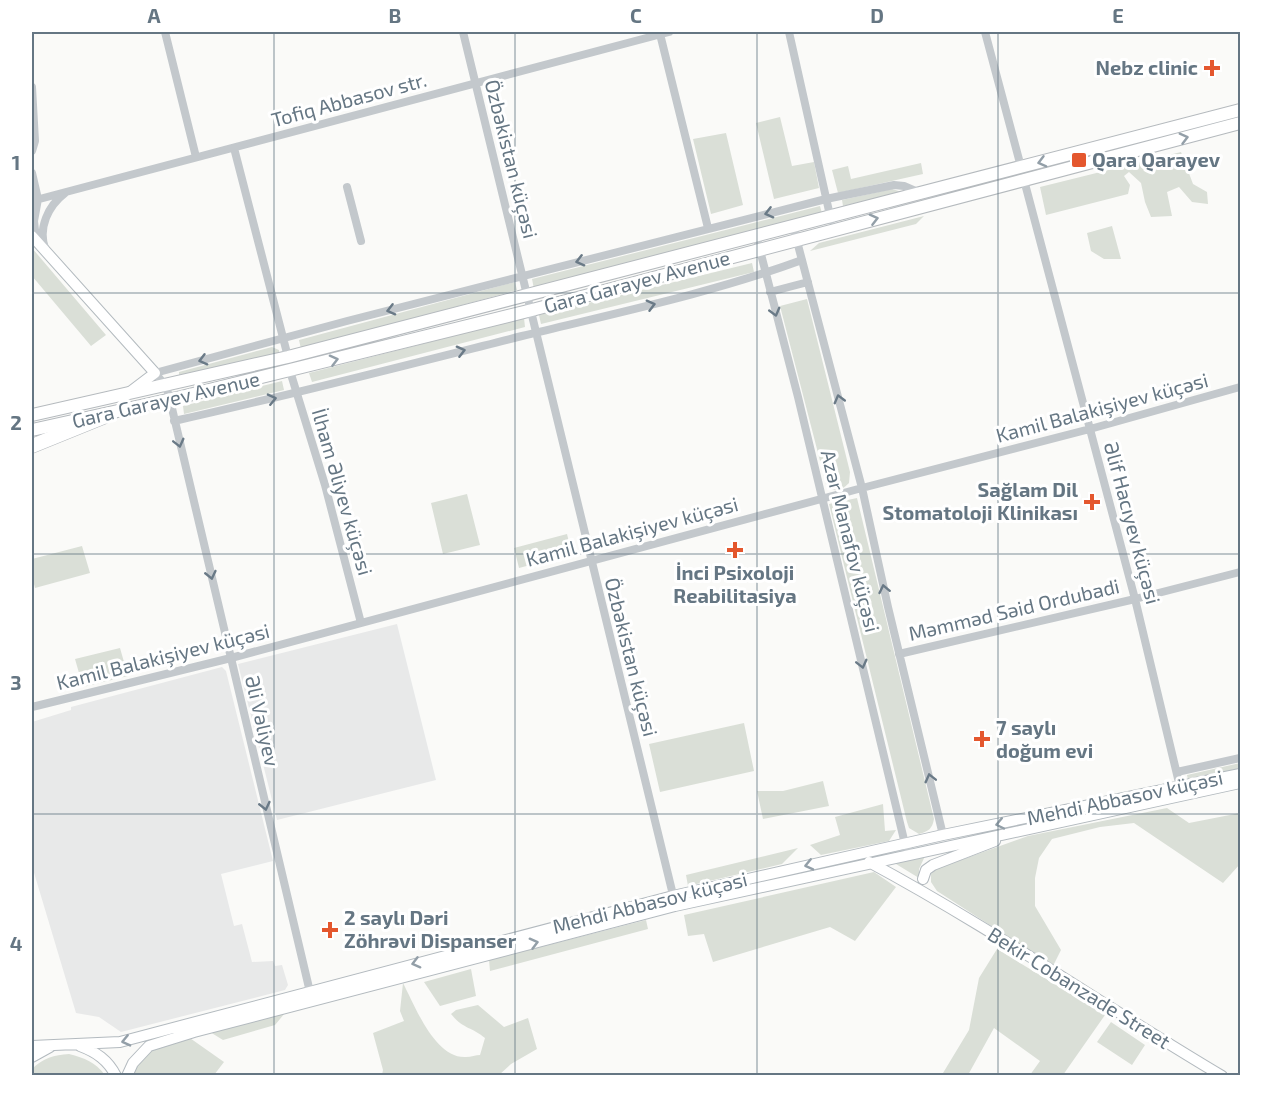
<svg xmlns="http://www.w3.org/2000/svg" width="1272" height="1107" viewBox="0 0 1272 1107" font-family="'Exo 2',sans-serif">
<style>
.built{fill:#e8e9e9}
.green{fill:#dadfd7}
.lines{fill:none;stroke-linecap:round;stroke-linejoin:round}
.secondary-casing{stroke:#b3babf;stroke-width:12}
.primary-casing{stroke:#b5babe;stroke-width:14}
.highway-casing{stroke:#b4b9bd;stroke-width:15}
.street{stroke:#c3c8cc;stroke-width:8}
.secondary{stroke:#fff;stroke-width:10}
.primary{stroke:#fff;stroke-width:12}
.highway{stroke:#fff;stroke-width:14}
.oneway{stroke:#939fa8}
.oneway2{stroke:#6a7a87}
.grid{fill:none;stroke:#657683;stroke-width:1.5;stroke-opacity:0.55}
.poi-dot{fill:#e4572e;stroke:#fff;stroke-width:2}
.labels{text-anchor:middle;stroke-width:6;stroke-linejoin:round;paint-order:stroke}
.poi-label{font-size:20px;font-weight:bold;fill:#657683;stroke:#fff;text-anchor:start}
.street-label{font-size:20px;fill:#657683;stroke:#fff}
.neatline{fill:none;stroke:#657683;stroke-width:2}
.grid-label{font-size:20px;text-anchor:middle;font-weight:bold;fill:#657683}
</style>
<rect width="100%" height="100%" fill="#fafaf8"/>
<path class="built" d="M397,624L436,780L277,820L238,664Z
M222,667L226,671L273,861L221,874L234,926L242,924L252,962L273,961L275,966L282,965L288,985L285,990L121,1032L99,1017L76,1013L32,866V722L71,710V707Z"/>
<path class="green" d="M780,117L792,166L814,162L819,188L774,199L756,123Z
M726,133L743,205L711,214L693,139Z
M1181,152L1193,184L1207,192L1208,204L1192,202L1179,187L1167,192L1172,216L1151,217L1145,202L1141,183L1129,172L1124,176L1130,185L1128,194L1046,215L1040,187Z
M921,163L923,174L838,193L832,170L848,166L851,179Z
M892,189L902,192L843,206L842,200Z
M820,206L823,217L534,289L532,279Z
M924,216L916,224L810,251L819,243Z
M1112,226L1121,259H1104L1091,251L1087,233Z
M32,248L106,335L91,346L32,276Z
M752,263L754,272L541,324L539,315Z
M515,282L517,290L301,349L299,340Z
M807,299L850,472L849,483C843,489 838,492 829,489L826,484L780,306Z
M524,318L525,327L312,382L309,373Z
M272,347L279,350V355L179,379V372Z
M282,381L284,390L184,414L183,406Z
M467,494L480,545L443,554L431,503Z
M857,498L934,819C932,829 929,831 919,834L909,828L907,822L829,504Z
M567,534L572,554L519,568L514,548Z
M82,546L90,573L35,588L32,576V559Z
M120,648L128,676L83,687L75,659Z
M744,723L754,771L660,792L649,744Z
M1240,763V768L1188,780L1187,775Z
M823,781L829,806L763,819L757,791H783Z
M883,804L885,831L896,830L889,841L821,855L810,845L840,835L835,817Z
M1167,808L1189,823L1240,813V864L1223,883L1134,823L1100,827L1052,839L1039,858L1035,878V906L1061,950L1053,966L937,891L931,882V874L936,869L1028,836Z
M798,848L782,864L688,886L686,875Z
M926,854L919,869V878L891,861Z
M874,872L896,887L855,941L830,927L713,962L704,934L688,936L684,915Z
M646,920L648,929L490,971L489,960Z
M997,949L1105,1015L1063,1075H1030L1040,1061L994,1028L968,1075H946L943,1073L969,1030L979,978Z
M471,969L476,996L440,1006L424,982Z
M403,983C415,1006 435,1059 466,1057C471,1057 476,1055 480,1055L485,1038C472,1027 463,1029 451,1014L456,1010L478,1005L504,1027L528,1018L537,1049L511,1064L499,1075L408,1076L407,1074L382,1075L383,1070L373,1033L404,1021L400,1011Z
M285,1013L275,1025L223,1040L210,1032Z
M1111,1022L1145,1045L1132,1065L1097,1042Z
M187,1036L224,1062L214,1075L132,1076C142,1047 161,1045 187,1036Z
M69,1054C85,1058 95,1062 105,1075H32V1069C43,1058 54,1055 69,1054Z"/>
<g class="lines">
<defs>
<path id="secondary" d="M32,236L155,373L130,392
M869,862C990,927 1104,1006 1222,1076
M923,879L926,870L933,865L995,841
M32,1046L120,1042L673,896L943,835L1240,774
M80,1046C96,1052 108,1060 116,1076
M32,1057L50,1047
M127,1076L133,1063L149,1046L194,1032L675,906L1240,783"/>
<path id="primary" d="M32,415L288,357L1240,110
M32,430L181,397L532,310L1240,123"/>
<path id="highway" d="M32,446L111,414"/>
</defs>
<use href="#secondary" class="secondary-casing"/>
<use href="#primary" class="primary-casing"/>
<use href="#highway" class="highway-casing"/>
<path class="street" d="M165,32L196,157
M463,32L674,899
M789,32L831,220
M985,32L1021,167
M660,34L708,228
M32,87L35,141L32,151
M234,148L288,357
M32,173L38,199L34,221L36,239
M1024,180L1135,599L1180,787
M347,187L361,241
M32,201L669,32
M793,226L862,488L888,607L943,835
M756,235L798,397L905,844L909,851L913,853
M45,248C38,228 48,206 65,193
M770,292L808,282
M290,371L325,485L361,623
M174,421C291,395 406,365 522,336C616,313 712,293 802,260
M899,654L1135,599L1240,572
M32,707L231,658L862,488L1090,429L1240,387
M1177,772L1240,758
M310,992L170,400L166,386L155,373L347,321L826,199L894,185L904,186L920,193"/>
<use href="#secondary" class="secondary"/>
<use href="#primary" class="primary"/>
<use href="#highway" class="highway"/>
</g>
<defs><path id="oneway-chevron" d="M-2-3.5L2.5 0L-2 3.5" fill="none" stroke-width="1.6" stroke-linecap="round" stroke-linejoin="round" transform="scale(1.5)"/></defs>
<g class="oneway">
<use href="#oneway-chevron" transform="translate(1184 138) rotate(-15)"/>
<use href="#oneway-chevron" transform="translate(1042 162) rotate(165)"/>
<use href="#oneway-chevron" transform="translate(874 219) rotate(-14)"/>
<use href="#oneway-chevron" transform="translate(334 360) rotate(-14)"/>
<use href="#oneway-chevron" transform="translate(1000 824) rotate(168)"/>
<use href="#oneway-chevron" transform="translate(809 865) rotate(167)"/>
<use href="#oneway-chevron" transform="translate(534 943) rotate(-15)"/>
<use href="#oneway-chevron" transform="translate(416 963) rotate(165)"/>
<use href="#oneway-chevron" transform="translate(126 1041) rotate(167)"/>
</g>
<g class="oneway2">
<use href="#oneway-chevron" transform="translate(769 213) rotate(166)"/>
<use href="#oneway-chevron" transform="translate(580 261) rotate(166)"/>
<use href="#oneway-chevron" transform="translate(651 305) rotate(-15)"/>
<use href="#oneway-chevron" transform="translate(391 310) rotate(166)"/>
<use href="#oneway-chevron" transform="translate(775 312) rotate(75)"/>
<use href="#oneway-chevron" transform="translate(461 351) rotate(-14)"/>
<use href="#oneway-chevron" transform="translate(203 360) rotate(165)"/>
<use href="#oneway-chevron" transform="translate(272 399) rotate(-13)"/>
<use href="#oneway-chevron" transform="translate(839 399) rotate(-105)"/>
<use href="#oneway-chevron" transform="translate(179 443) rotate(76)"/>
<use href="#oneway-chevron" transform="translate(211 575) rotate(77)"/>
<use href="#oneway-chevron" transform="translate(884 589) rotate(-102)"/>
<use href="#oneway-chevron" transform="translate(862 664) rotate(76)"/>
<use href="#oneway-chevron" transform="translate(930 778) rotate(-104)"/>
<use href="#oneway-chevron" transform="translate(265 806) rotate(77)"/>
</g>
<path class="grid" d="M274,32V1076M515,32V1076M757,32V1076M998,32V1076M32,293H1240M32,554H1240M32,814H1240"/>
<g class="poi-dot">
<path d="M1209 59h6v6h6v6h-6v6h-6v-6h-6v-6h6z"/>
<rect x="1071" y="152" width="16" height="16" rx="3"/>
<path d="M1089 493h6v6h6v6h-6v6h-6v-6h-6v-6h6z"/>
<path d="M732 541h6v6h6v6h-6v6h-6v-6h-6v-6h6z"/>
<path d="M979 730h6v6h6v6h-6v6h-6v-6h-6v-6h6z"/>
<path d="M327 921h6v6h6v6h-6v6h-6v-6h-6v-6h6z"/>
</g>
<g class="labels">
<g class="poi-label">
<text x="1198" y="75" text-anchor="end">Nebz clinic</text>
<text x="1092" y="167">Qara Qarayev</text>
<text x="1078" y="497" text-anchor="end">Sağlam Dil<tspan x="1078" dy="23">Stomatoloji Klinikası</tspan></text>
<text x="735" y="580" text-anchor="middle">İnci Psixoloji<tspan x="735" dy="23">Reabilitasiya</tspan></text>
<text x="996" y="735">7 saylı<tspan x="996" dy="23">doğum evi</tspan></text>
<text x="344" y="925">2 saylı Dəri<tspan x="344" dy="23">Zöhrəvi Dispanser</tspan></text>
</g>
<g class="street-label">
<text transform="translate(349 100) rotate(-15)" y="7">Tofiq Abbasov str.</text>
<text transform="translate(511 159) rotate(76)" y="7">Özbəkistan küçəsi</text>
<text transform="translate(637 282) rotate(-15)" y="7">Gara Garayev Avenue</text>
<text transform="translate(166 400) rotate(-13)" y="7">Gara Garayev Avenue</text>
<text transform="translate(1102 408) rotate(-15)" y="7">Kamil Balakişiyev küçəsi</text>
<text transform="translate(342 492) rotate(74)" y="7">İlham Əliyev küçəsi</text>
<text transform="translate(1132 523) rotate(75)" y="7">Əlif Hacıyev küçəsi</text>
<text transform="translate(632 532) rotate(-15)" y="7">Kamil Balakişiyev küçəsi</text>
<text transform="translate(850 541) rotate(76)" y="7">Azər Manafov küçəsi</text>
<text transform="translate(1014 610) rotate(-13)" y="7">Məmməd Səid Ordubadi</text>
<text transform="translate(163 657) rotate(-14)" y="7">Kamil Balakişiyev küçəsi</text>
<text transform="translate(631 657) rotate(76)" y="7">Özbəkistan küçəsi</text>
<text transform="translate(262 721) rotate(77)" y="7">Əli Vəliyev</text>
<text transform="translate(1125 798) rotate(-12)" y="7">Mehdi Abbasov küçəsi</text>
<text transform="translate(650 903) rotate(-14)" y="7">Mehdi Abbasov küçəsi</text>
<text transform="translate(1079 988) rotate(32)" y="7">Bekir Cobanzade Street</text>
</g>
</g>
<rect width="1272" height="1107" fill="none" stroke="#ffffff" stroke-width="66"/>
<rect x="33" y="33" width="1206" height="1041" class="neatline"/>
<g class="grid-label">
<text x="154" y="23">A</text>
<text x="395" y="23">B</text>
<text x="636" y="23">C</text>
<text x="877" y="23">D</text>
<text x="1118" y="23">E</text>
<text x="16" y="170">1</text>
<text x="16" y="430">2</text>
<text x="16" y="690">3</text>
<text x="16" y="951">4</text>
</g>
</svg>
